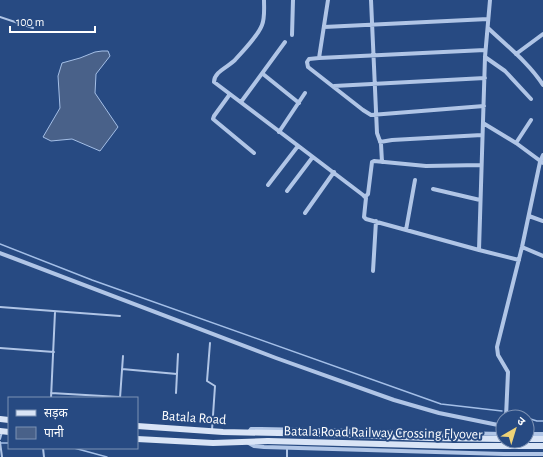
<svg xmlns="http://www.w3.org/2000/svg" width="543" height="457" viewBox="0 0 543 457" font-family="'Alegreya Sans','Noto Sans Devanagari',sans-serif">
<style>
.water{fill:#496189;stroke:#a4bfe7}
.lines{fill:none;stroke-linecap:round;stroke-linejoin:round}
.stream{stroke:#a4bfe7;stroke-width:1.5}
.lane{stroke:#b0c5e6;stroke-width:2}
.street{stroke:#b0c5e6;stroke-width:4}
.secondary{stroke:#d9e4f6;stroke-width:6}
.secondary-bridge{stroke:#d9e4f6;stroke-width:6}
.labels{text-anchor:middle;stroke-width:4;stroke-linejoin:round;paint-order:stroke}
.street-label{font-size:14px;fill:#fff;stroke:#274a82}
</style>
<rect width="100%" height="100%" fill="#274a82"/>
<path class="water" d="M102,51H108L110,56L96,74L95,93L118,127L100,151L72,139L51,141L43,137L60,108L58,76L62,63L80,58L95,52Z"/>
<g class="lines">
<path class="stream" d="M0,244L92,280L441,404L502,411
M512,413L524,417
M527,418L537,421H543
M1,443H9
M74,448L107,457"/>
<path class="lane" d="M0,17L33,28
M0,307L120,316
M210,343L207,381L215,386L212,430
M0,348L54,352
M122,369L177,374
M51,393L120,397
M176,393L178,354
M51,398L55,312
M120,398L123,356
M0,439L2,432
M0,442L2,457
M43,448L44,457
M287,457V448"/>
<path class="street" d="M264,0C264,8 265,18 262,25C258,36 243,51 235,60C228,67 214,72 214,82L363,195L366,198L364,217L366,219L479,250L519,260
M371,0L377,133L381,144L382,162
M324,27L488,19
M488,28C507,46 529,63 543,85
M292,35L293,0
M516,54L543,34
M485,57L505,71L531,99
M319,58L328,0
M263,74L299,103
M334,86L485,78
M230,94L214,116L213,119L254,153
M241,102L285,42
M484,106L371,115L363,110L308,67L307,62L309,59L319,58L485,50
M483,123L516,143L543,163
M279,132L305,93
M380,142L392,140L482,135
M516,143L531,120
M268,185L298,146
M433,189L480,200
M287,191L312,158
M365,197L368,194L372,162L374,161L426,166L481,165
M305,213L334,172
M529,216L543,221
M406,230L415,180
M522,247L543,256
M479,250L485,57L490,0
M0,253L276,358L394,400L439,413L503,426
M373,271L376,221
M506,417L508,372L498,355L497,347L522,247L540,162L543,155
M249,432L251,429H261L503,434
M527,434H543
M247,442L254,446L264,447L504,454H543"/>
<path class="secondary" d="M0,419L9,420
M137,426L223,432L326,434L429,438L503,439
M0,431L9,432
M137,439L213,443L268,441
M527,439H543"/>
<path class="secondary-bridge" d="M268,441L455,446H543"/>
</g>
<g class="labels">
<g class="street-label">
<text transform="translate(194 417) rotate(4)" y="5">Batala Road</text>
<text transform="translate(383 432) rotate(1)" y="5">Batala Road Railway Crossing Flyover</text>
</g>
</g>
<rect x="8" y="397" width="130" height="52" fill="#274a82" stroke="#7d92b4"/>
<rect x="16" y="410" width="20" height="6" fill="#d9e4f6" stroke="#7d92b4"/>
<text x="44" y="417" font-size="12" fill="#ffffff">सड़क</text>
<rect x="16" y="427" width="20" height="12" fill="#496189" stroke="#7d92b4"/>
<text x="44" y="437" font-size="12" fill="#ffffff">पानी</text>
<g transform="translate(515 429) rotate(38)"><circle r="19" fill="#274a82" stroke="#7d92b4"/>
<path d="M0-3L7 15L0 10L-7 15Z" fill="#eed276"/>
<text y="-6" font-size="11" font-weight="bold" text-anchor="middle" fill="#ffffff">उ</text>
</g>
<path d="M10 26v6h85v-6" fill="none" stroke="#ffffff" stroke-width="2"/>
<text x="16" y="26" font-size="12" fill="#ffffff" stroke="#274a82" stroke-width="3" paint-order="stroke">100 m</text>
</svg>
